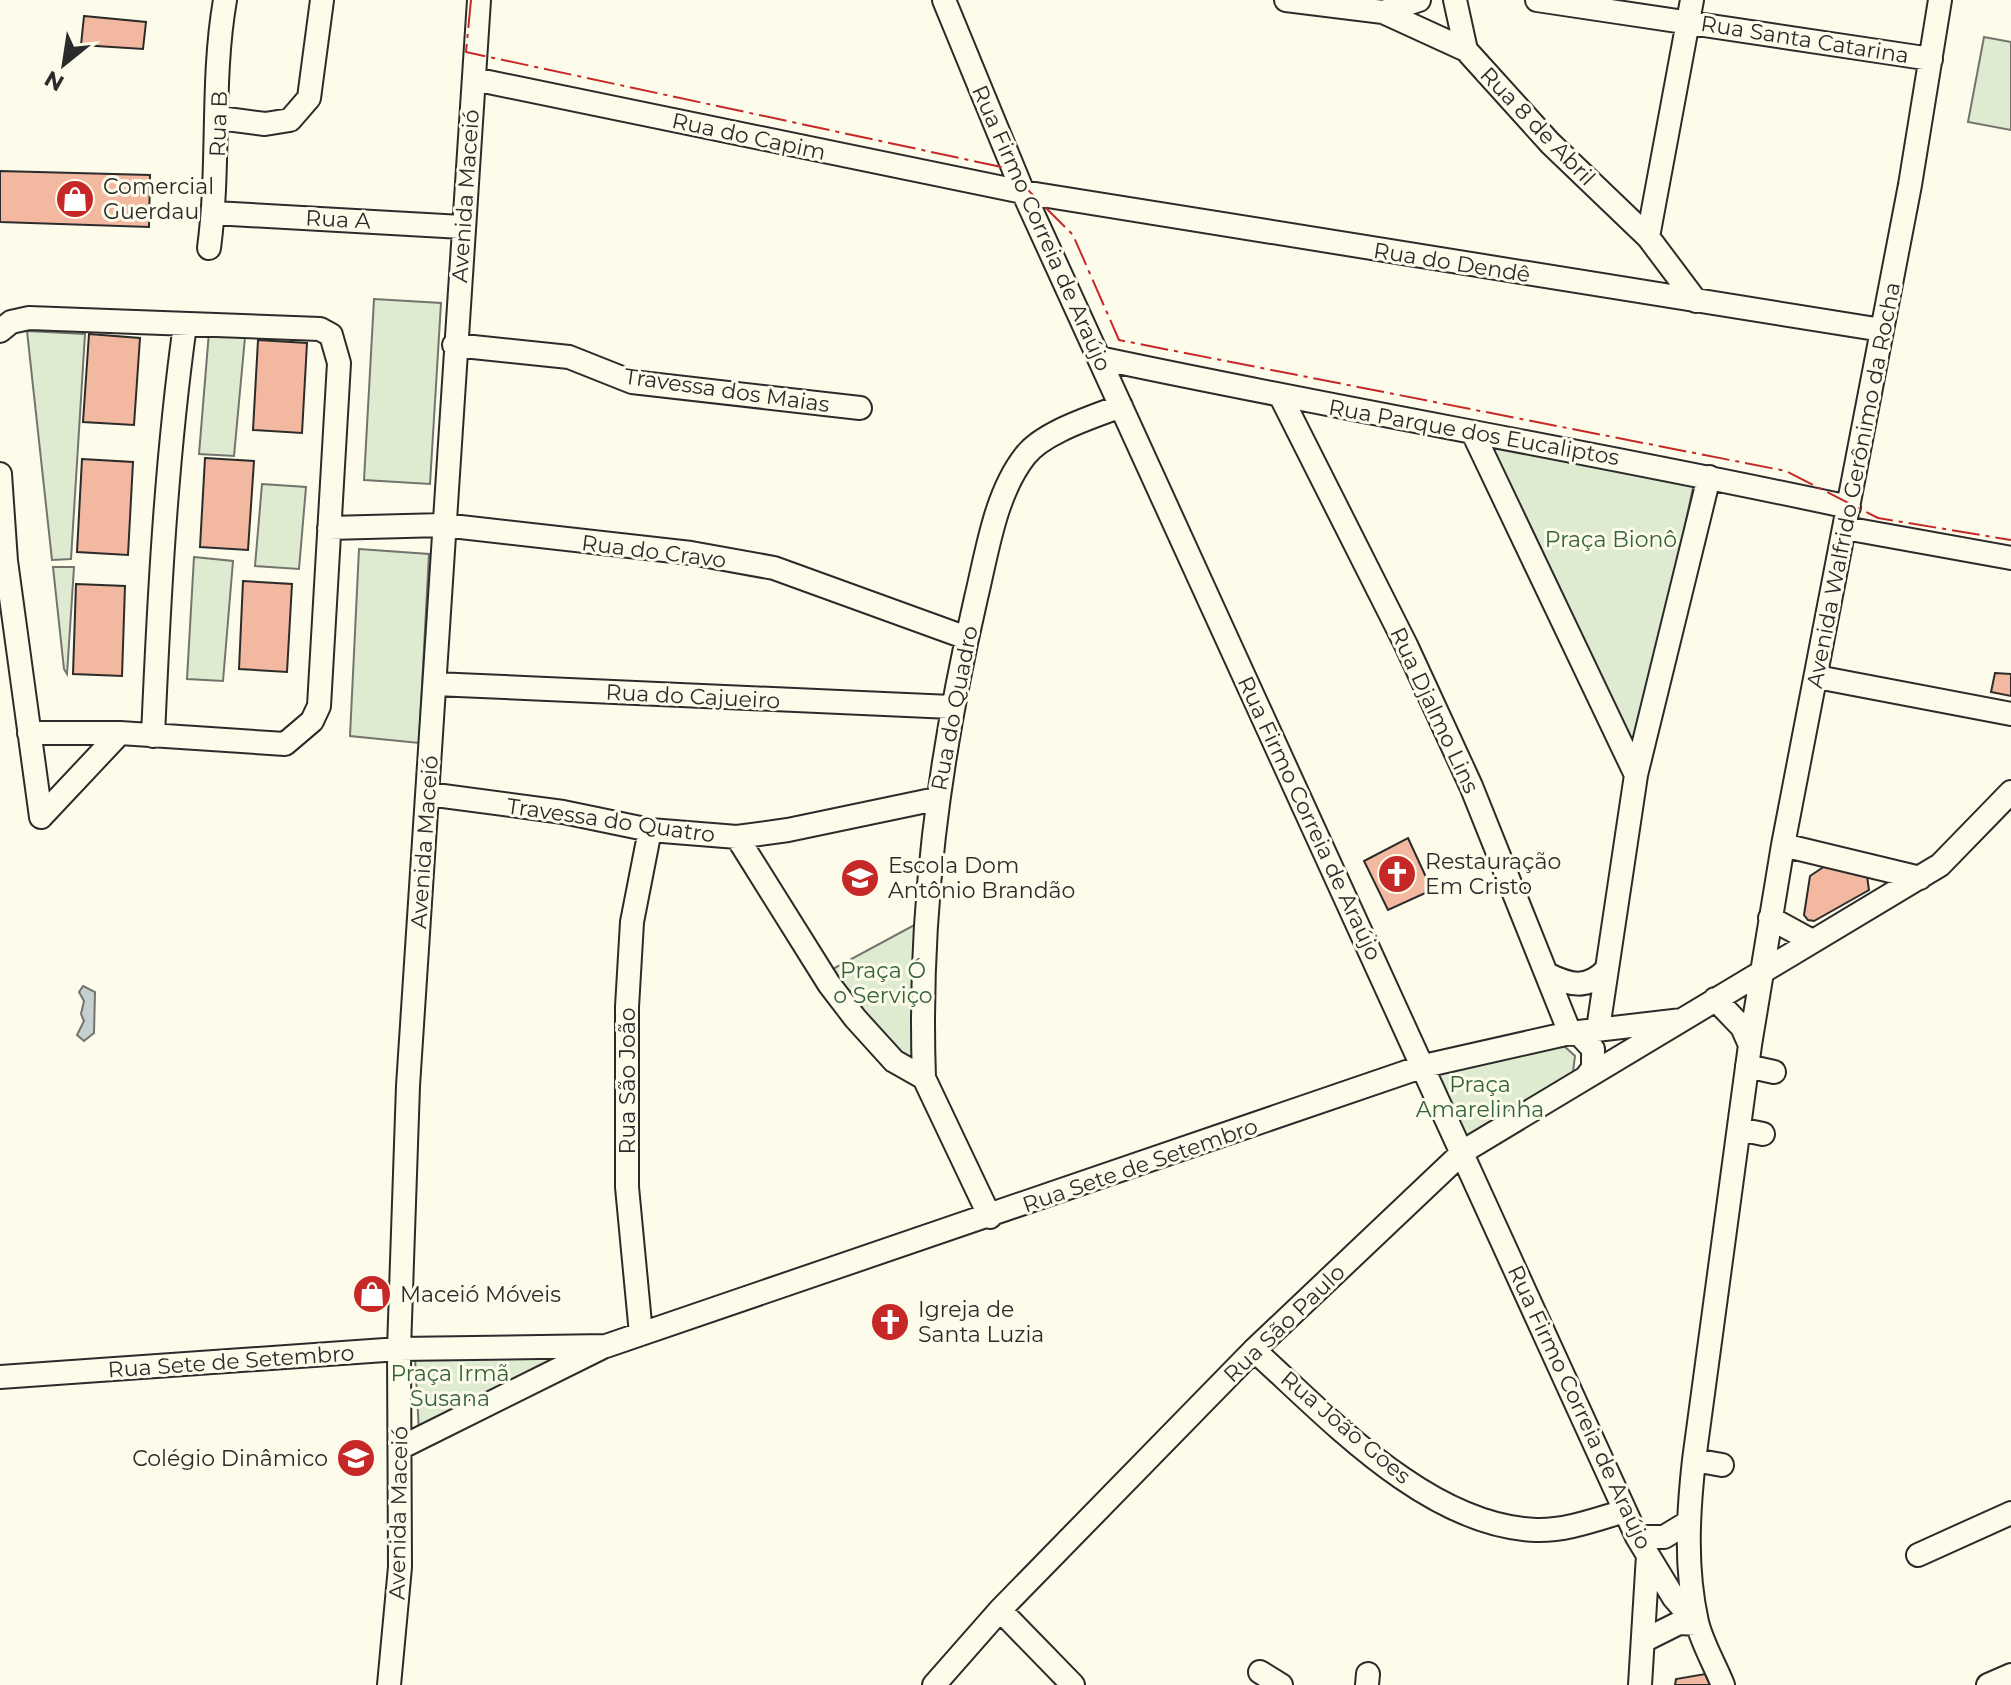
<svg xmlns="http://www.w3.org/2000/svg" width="2011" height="1685" viewBox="0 0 2011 1685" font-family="Montserrat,sans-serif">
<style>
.green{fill:#deebd1;stroke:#74746e;stroke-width:2}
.water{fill:#c7d0d0;stroke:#74746e;stroke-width:2}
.building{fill:#f2b8a0;stroke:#2b2b2b;stroke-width:2}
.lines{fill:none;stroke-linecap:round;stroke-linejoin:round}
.minor-casing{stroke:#2b2b2b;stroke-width:26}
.minor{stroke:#fdfbea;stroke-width:22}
.power{stroke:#c62828;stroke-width:2;stroke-dasharray:28 6 4 6;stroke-linecap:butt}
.labels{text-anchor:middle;stroke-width:6;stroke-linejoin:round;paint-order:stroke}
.street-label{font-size:22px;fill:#2b2b2b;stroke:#fdfbea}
.poi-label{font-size:22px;fill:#2b2b2b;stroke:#fdfbea;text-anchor:start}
.park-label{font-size:22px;fill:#34623c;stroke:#fdfbea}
</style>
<rect width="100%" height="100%" fill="#fdfbea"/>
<path class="green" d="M1984,37L2011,42V130L1968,122Z
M374,299L441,303L430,484L364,480Z
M27,331L85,334L71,559L52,560Z
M209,332L245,337L234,456L199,454Z
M1491,444L1694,483L1635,761Z
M262,484L306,487L299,569L255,566Z
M359,549L429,554L419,743L350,736Z
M194,557L233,561L223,681L187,679Z
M53,567H74L67,674L64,669Z
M920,922V1069L902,1062L829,971Z
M1563,1045L1575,1056L1572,1080L1466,1143L1433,1073Z
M583,1352L419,1432L415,1358Z"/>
<path class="water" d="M83,986L95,992L94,1033L84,1041L77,1035L84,1021L81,1014L84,1001L79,992Z"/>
<path class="building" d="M84,16L146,22L143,49L81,45Z
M0,171L150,175L149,227L0,222Z
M89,334L140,338L134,425L83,422Z
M258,340L307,343L302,433L253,430Z
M205,458L254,461L248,550L200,547Z
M82,459L133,462L128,555L77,552Z
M243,581L292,584L287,672L239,669Z
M76,584L125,586L122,676L73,674Z
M1995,673L2011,674V696L1991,692Z
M1408,838L1432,890L1388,910L1364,861Z
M1825,866L1867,876L1869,890L1814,921L1808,920L1804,915L1810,876Z
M1705,1674L1710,1685H1675L1676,1679Z"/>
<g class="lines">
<defs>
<path id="minor" d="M944,0L1023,192L1637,1537L1674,1598L1697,1624
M1286,0L1383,12L1466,50
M1455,0L1466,50L1550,143L1648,237
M1537,0L1931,59
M1692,0L1648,237L1696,301
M1383,12L1419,0
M474,79L1023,192L1882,330
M219,118L265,124L290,120L309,98L322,0
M214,213L462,227
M209,248C220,165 211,80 225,0
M0,331L11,322L29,318L320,329L331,335L339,363L319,706L312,721L285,744L120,733H29
M454,345L569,357L632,382L860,408
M1099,358C1348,411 1599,453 1849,507
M1281,397L1406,645L1471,786L1570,1033L1580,1035L1593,1049V1068L1587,1076
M1473,433L1636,775
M0,474L6,561L41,817
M329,528L443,525L691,553L774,568L967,638
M1845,528L2011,558
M1817,677L2011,714
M435,684L951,707
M153,736C159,599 166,461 185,325
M428,794L563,812L650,830L737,837L788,830L936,799
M41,817L120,733
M737,837L829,984L855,1018L894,1061L924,1078L990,1217
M1783,845L1920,878
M1770,918L1812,941
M1547,974C1569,985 1587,990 1606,970
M1715,999L1742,1027L1750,1045
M1598,1029L1636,775L1709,477
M1747,1066L1774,1072
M924,1078C918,913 939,759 976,598C987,553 995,494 1025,456C1043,432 1093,417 1121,406
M1739,1129L1763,1134
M641,1334L627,1187V1007L632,922L650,830
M1254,1350C1330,1419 1428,1526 1536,1530C1566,1531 1597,1519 1625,1511
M0,1377L399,1349L606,1346L1424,1066L1570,1033L1682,1020
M400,1448L601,1348
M1694,1460L1722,1465
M1637,1537H1664L1687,1523
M1918,1555L2011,1513
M1000,1610L1073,1685
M1645,1640L1679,1623L1697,1624
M1260,1672L1281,1685
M389,1685L400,1567L399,1349L408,1086L479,0
M934,1685L1000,1610L1254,1350L1464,1151L1940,865L2011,792
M1367,1685L1368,1674
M1640,1685L1648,1555
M1723,1685C1715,1665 1702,1643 1697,1622C1685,1568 1688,1514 1694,1460L1750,1045L1783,845L1910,185L1940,0
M1988,1685L2011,1675"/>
</defs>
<use href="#minor" class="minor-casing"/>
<use href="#minor" class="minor"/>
<path class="power" d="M471,0L466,52L1006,168L1073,235L1119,340L1786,471L1878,518L2011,540"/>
</g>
<defs>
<symbol id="shop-disc" viewBox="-11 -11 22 22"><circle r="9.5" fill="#c62828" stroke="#fdfbea"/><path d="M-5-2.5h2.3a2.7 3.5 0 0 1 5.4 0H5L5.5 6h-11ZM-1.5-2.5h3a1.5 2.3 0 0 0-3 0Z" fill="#fff"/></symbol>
<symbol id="church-disc" viewBox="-11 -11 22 22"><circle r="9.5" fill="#c62828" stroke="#fdfbea"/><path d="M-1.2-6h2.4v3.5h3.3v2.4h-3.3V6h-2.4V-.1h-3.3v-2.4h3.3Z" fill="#fff"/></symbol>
<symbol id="school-disc" viewBox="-11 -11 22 22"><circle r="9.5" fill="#c62828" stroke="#fdfbea"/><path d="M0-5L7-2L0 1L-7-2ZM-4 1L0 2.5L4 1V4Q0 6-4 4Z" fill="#fff"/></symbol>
</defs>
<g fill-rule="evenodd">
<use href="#shop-disc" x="53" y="177" width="44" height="44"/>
<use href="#church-disc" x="1375" y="852" width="44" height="44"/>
<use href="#school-disc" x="838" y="856" width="44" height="44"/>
<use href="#shop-disc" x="350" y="1272" width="44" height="44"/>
<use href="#church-disc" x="868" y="1300" width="44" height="44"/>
<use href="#school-disc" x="334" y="1436" width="44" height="44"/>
</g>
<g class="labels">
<g class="street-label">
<text transform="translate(1805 39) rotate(9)" y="8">Rua Santa Catarina</text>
<text transform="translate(218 124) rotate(-88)" y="8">Rua B</text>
<text transform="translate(1538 126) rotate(46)" y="8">Rua 8 de Abril</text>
<text transform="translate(749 136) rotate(12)" y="8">Rua do Capim</text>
<text transform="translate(465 196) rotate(-86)" y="8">Avenida Maceió</text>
<text transform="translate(338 219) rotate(3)" y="8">Rua A</text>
<text transform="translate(1042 228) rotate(66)" y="8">Rua Firmo Correia de Araújo</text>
<text transform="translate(1452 262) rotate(9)" y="8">Rua do Dendê</text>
<text transform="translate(727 390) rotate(8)" y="8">Travessa dos Maias</text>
<text transform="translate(1474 432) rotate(10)" y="8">Rua Parque dos Eucaliptos</text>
<text transform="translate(1853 485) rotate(-79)" y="8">Avenida Walfrido Gerônimo da Rocha</text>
<text transform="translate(654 551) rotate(7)" y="8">Rua do Cravo</text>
<text transform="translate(693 696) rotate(3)" y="8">Rua do Cajueiro</text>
<text transform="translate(954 708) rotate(-79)" y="8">Rua do Quadro</text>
<text transform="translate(1435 710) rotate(65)" y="8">Rua Djalmo Lins</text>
<text transform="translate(1310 818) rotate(65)" y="8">Rua Firmo Correia de Araújo</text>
<text transform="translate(611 820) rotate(8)" y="8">Travessa do Quatro</text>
<text transform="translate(424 842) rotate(-86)" y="8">Avenida Maceió</text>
<text transform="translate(627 1081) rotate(-90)" y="8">Rua São João</text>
<text transform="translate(1140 1165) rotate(-19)" y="8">Rua Sete de Setembro</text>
<text transform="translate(1284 1323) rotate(-44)" y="8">Rua São Paulo</text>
<text transform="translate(231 1361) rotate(-4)" y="8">Rua Sete de Setembro</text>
<text transform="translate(1580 1407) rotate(65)" y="8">Rua Firmo Correia de Araújo</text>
<text transform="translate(1346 1427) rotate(40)" y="8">Rua João Goes</text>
<text transform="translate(398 1513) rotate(-89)" y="8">Avenida Maceió</text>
</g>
<g class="poi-label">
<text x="103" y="194">Comercial<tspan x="103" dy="25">Guerdau</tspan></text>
<text x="1425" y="869">Restauração<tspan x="1425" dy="25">Em Cristo</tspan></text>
<text x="888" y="873">Escola Dom<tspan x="888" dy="25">Antônio Brandão</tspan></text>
<text x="400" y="1302">Maceió Móveis</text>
<text x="918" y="1317">Igreja de<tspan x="918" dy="25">Santa Luzia</tspan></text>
<text x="328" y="1466" text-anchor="end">Colégio Dinâmico</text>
</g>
<g class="park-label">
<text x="1611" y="547">Praça Bionô</text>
<text x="883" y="978">Praça Ó<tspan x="883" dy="25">o Serviço</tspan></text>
<text x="1480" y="1092">Praça<tspan x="1480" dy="25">Amarelinha</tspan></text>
<text x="450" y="1381">Praça Irmã<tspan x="450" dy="25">Susana</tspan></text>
</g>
</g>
<g transform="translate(64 64) rotate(210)" stroke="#fdfbea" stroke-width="6" paint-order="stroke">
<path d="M0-6L14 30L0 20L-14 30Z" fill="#2b2b2b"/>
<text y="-12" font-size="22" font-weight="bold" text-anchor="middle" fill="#2b2b2b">N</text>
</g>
</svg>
